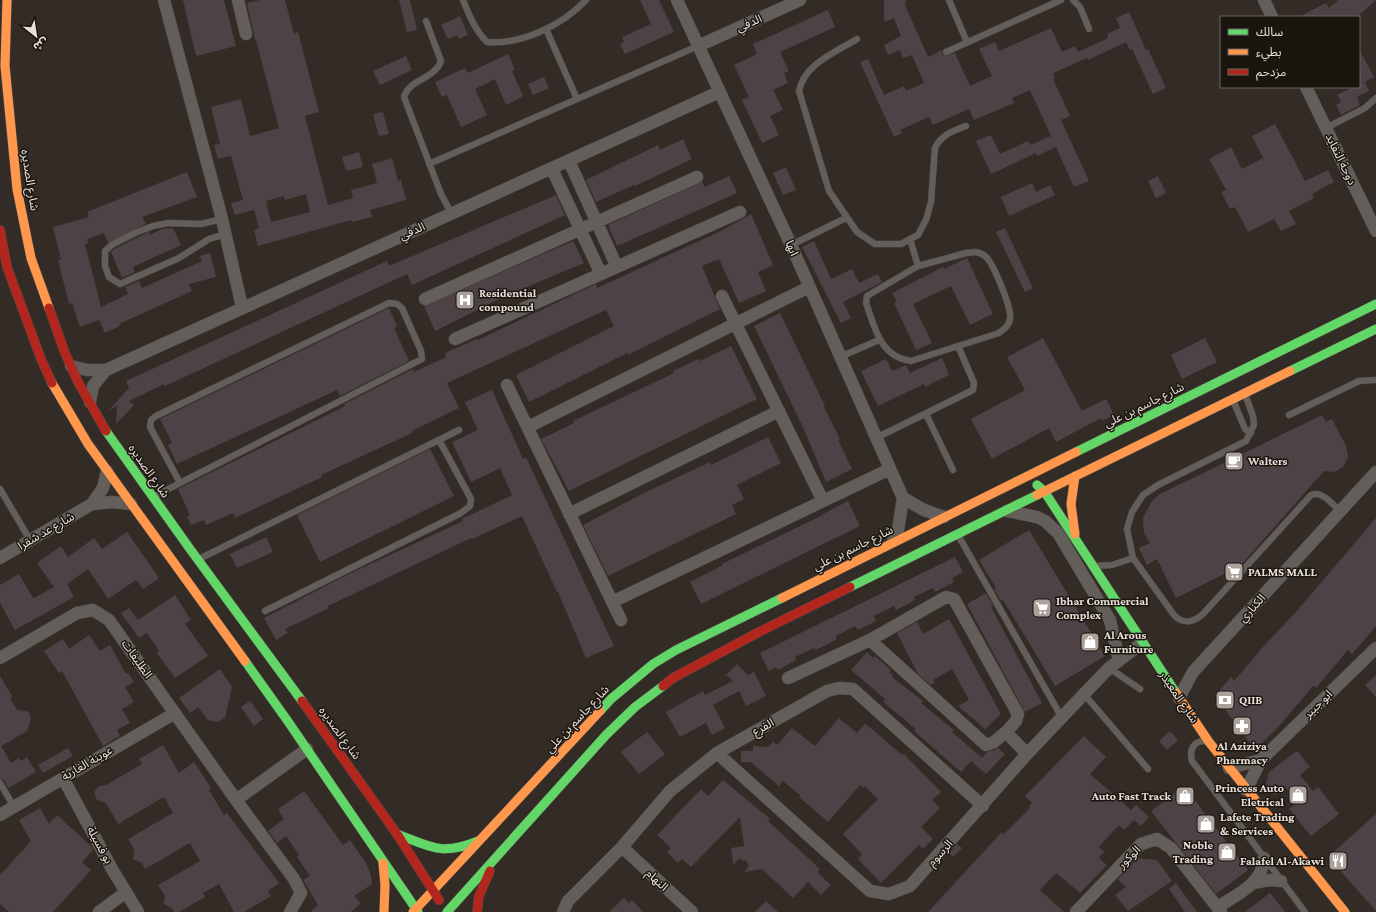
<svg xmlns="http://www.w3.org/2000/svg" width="1376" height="912" viewBox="0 0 1376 912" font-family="'Crimson Pro','Noto Sans Arabic',serif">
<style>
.building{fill:#4d4245;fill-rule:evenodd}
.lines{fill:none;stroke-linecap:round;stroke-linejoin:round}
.lane-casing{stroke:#4f4944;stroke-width:7}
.street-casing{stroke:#4f4944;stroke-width:13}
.fast-casing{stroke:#4f4944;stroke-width:10}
.slow-casing{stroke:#4f4944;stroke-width:10}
.jam-casing{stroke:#4f4944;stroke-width:10}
.lane{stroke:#645e5a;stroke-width:6}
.street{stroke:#645e5a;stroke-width:12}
.fast{stroke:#63d668;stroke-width:9}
.slow{stroke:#ff974d;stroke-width:9}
.jam{stroke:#b3261e;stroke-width:9}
.labels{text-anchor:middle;stroke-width:3;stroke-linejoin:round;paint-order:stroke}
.street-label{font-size:12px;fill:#e8e0d9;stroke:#1b1510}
.poi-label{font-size:12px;font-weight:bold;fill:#e8e0d9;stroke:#1b1510;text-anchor:start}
</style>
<rect width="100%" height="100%" fill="#332c26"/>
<path class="building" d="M183,0H224L236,46L196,56Z
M260,0H285L294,34L298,32L319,112L305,116L328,205L353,198L351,190L377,183L372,164L392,158L398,181L401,180L406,200L370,210L372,217L352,222L351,220L258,246L254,230L259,228L254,210L235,215L231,203L243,200L231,156L218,159L214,145L220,144L211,107L241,99L250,136L279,128L256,40H255L247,3ZM306,194L310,212L271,222L266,201L284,196L285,200Z
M399,0H410L417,30L407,32Z
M640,0H659L674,32L625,54L620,44L624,42L622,37L651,24Z
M884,0H906L905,5L928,57L942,50V54L945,56L955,53L970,86L992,76L979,49L995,42L999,51L1051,28L1062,52L1075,46L1078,52L1108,38L1107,34L1120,28L1116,18L1129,12L1146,50L1148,49L1166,88L1153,94L1132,49L1130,50L1126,42L1088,60L1087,58L1053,73L1055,78L1053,79L1070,116L1061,120L1089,181L1074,187L1056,147L1037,156L1036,153L991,174L976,141L991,135L1000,154L1028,141L1030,145L1051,136L1030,90L1012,98L1014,103L974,120L969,109L933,125L929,117L900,130L902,133L894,137L860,62L868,59L884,95L904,86L906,91L924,83L912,55L903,58L900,50L888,55L884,45L901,36L894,18L884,22Z
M1338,0H1376L1357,17H1299L1326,3L1329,8Z
M828,10L835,27L780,52L789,71L784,73L788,83L773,90L783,110L770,116L779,135L762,143L742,100L749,97L734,65L757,54L753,44Z
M460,16L468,35L459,39L457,35L448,39L441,25Z
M1359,49L1374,77L1365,82L1369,91L1357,97L1360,105L1341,115L1336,105L1341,102L1337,95L1353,87H1359Z
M508,54L515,70L512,71L523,96L506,105L495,79L475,89L487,115L461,127L447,95L442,97L435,82L465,68L468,73Z
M406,56L412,70L380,85L373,71Z
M544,77L549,88L533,95L528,84Z
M383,112L389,134L379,136L373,114Z
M1275,124L1305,181L1328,170L1334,182L1312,194L1314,198L1289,211L1296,224L1281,231L1274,219L1248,232L1235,207L1230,209L1221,192L1226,190L1209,159L1231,147L1242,169L1263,158L1252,136Z
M683,139L692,159L635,186L634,185L596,202L586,180L658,145L660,150Z
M359,152L363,167L346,171L342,157Z
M786,167L796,190L783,195L773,173Z
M187,172L197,197L142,217L146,224L108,243L104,233L87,239L88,243L85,244L101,307L128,294L125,287L139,281L142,288L202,261L200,256L210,253L216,277L189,284L192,291L119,324L120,326L105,333L99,320L80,327L72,303L69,304L58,260H61L53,227L89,217L87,212Z
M729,176L737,193L617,246L608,225L702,182L705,187Z
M1158,176L1166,193L1156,198L1148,181Z
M1032,183L1036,192L1050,185L1055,195L1009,216L1001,197Z
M556,195L565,215L412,285L407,274L165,386L164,384L129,401L134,405L116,424L117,406L109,410L129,388L126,381L387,261L389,266Z
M751,214L773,265L758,272L766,291L739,303L719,259L702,266L720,309L628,355L627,353L529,402L516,375L614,326L606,310L447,383L459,408L412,431V433L321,475L322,477L235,518L233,513L206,525L204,520L191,525L187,517L190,515L178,489L345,406L344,404L413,369L414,372L446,357L445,353L477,339L478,340L596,284L597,288L723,230Z
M173,228L181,245L133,267L135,272L122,278L111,252L116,248L149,232L150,235L162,229Z
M1005,228L1033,288L1025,292L996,232Z
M573,241L584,263L505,296L435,331L424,306Z
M814,241L831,279L852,269L859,283L878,274L882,282L843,302L851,318L841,323L802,247Z
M967,258L993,314L970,325L951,286L913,304L932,343L916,350L894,303L897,302L892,293L943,267L944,269Z
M389,308L397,326L394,328L409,361L340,396L337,390L177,464L168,445L172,443L160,419Z
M780,313L825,406L824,407L840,439L838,440L852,469L826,482L802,425L754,326Z
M1043,338L1082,411L1106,399L1114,415L1102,421L1101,418L1056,442L1049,428L992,459L971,419L1025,390L1007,357Z
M1205,338L1217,362L1182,379L1171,355Z
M731,346L757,399L569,491L541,439L574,423L573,421L674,373L673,371L698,359L700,361Z
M942,358L949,375L925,387L924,384L878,406L861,371L886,359L892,371L906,365L910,373Z
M492,390L523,459L526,457L614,646L586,658L558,592H557L522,516L472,539L471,538L328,606L329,608L285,629L288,633L276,640L264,618L349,574L463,521L462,519L512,495L500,468L471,482L452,442L478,430L465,402Z
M1322,415L1326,422L1332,419L1346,446L1348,457L1344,466L1335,472L1324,471L1240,566L1176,598L1157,559L1147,565L1139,548L1150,543L1144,533L1143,518L1152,501L1160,494Z
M768,437L781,463L737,485L744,499L732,505L736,514L608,576L583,525L644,493L710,462L711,465Z
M430,449L454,496L320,562L297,515Z
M848,501L860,526L701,604L690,582L723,565L722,564L823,515V514Z
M1376,518V626L1352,654L1348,650L1316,688L1314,685L1279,726L1255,750L1218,700V692L1231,677L1234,681L1263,647L1296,612Z
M1029,530L1105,656L1055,686L1003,600L1001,601L994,589L996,588L979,560Z
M127,532L159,578L143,589L136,580L108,599L88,569L67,584L74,597L15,630L0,603V585L19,574L33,598L36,597L54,587L37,563L61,546L68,557L94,538L102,549Z
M266,537L273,552L237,568L230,554Z
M955,557L963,572L952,578L954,582L935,592L933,588L914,597L915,600L896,610L894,606L874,616L876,621L858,630L855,626L836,636L837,639L816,650L814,648L795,657L796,660L778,670L776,667L769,671L760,653Z
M986,593L993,606L991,607L1042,703L1025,712L967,604Z
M175,595L191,620L185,624L208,656L175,678L157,653L159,651L147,633L139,638L121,613L129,608L138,620Z
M949,619L1001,714L985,729L958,706L969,700L952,669L933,680L935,683L931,685L918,674L897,633L917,622L923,634Z
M89,635L100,651L110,645L126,674L128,673L134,682L125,687L134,702L122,709L130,723L117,730L120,736L103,746L62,671L59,673L44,651L63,639L69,649Z
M867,652L873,658L875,656L891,670L889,672L893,675L892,677L923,701L921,703L954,730L952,732L982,758L987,752L998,748L1005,754L986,774L971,761L961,772L914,731L916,729L883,702L885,699L851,670Z
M737,664L748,675L754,672L766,696L746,706L739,691L713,705L725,728L712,735L706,723L680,737L666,712L703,691L705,695L733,681L726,675Z
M220,669L232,687L225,718L217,722L208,720L198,707L190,713L179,698Z
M1376,675V697L1365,685Z
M0,676L12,696L10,698L17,710L26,711L29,713L31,719L27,731L1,746L11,763L19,758L21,761L27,757L36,772L8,788L4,780L0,779Z
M250,701L263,719L254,726L241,707Z
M839,718L857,733L865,724L872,729L902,755L903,753L941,792L932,800L940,808L921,827L933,839L923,849L919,845L881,883L858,859L862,854L843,834L878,799L864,786L863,788L860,785L828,822L799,797L800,795L783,781L779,786L751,762H741V751H753V746L768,747L773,742L777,745L792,728L815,746Z
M1170,731L1178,740L1167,750L1159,741Z
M647,732L665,754L639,774L621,752Z
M1084,736L1106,757L1090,774L1131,810L1136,805L1149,817L1141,826L1134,820L1124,830L1119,825L1099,847L1104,852L1099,858L1107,865L1080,893L1056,873L1040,890L1064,912H928L1002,832L1004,834L1030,808L1029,806L1032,803L1025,796Z
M163,745L179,773L194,762L211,788L209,790L224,815L227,813L279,883L268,891L271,896L244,912H234L219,884L203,893L205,897L179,912H174L172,908L164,904L165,896L158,885L200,861L190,843L145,869L142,863L133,859L134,849L128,839L173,813L164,797L118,824L106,803L97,800L94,792L99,786L106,785L142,764L139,759Z
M68,748L73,756L43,773L38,765Z
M1297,751L1310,767L1300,775L1313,791L1318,787L1339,814L1311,836L1289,809L1298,802L1285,787L1275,795L1266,784L1269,772Z
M723,780L770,819L768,821L820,869L817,872L831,885L821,895L808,882L793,898L762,869L744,872L749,866L746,860L743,861L740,858L733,865L731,848L744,846L740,817L691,867L682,859L678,863L667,852L671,848L657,835L701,789L708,796Z
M1184,786L1248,870L1216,894L1151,811Z
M304,791L343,845L350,840L366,863L371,875L372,884L354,896L361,903L351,912H311L318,905L303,880L310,876L297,857L299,855L286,836L277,843L268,831L284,819L278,809Z
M40,808L49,824L57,815L92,847L93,850L82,862L91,870L53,912H9L0,904V875L31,841L19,820Z
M1376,814V911L1328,857Z
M957,844L962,848L953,857L949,853Z
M1138,858L1157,860L1172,881L1128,911L1115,895L1126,887L1118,879Z
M1176,883L1197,912H1185L1169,889Z
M1270,893L1285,912H1245Z
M624,898L629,903L632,900L643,912H609Z
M766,901L778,912H755Z"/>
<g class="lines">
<defs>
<path id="lane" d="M463,0C469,15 475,30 487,42C521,45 563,25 586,0
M949,0L967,42
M1073,0L1080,7L1089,29
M426,21L441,61C435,79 409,79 404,97L441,194L451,213
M546,29L577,99
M857,39C836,52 804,64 799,91L829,191L857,232L875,244H901L918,235L926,220L931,202L935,148C941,135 953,131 966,126
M946,52L1061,0
M1326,128L1365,108L1376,98
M429,164L698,46
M222,219L201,224L168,223L153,226L135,233L113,244L105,251V266L109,277L120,284L179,258L209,239L226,234
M910,239L918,266
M791,245L846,218
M976,252C980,253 984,254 987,258C994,266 1012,308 1010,319C1009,326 1004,329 999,333L911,361C880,357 875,328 866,303L867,296L918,266L966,253Z
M840,357L879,340
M1245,394L1253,416L1254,425L1246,441L1158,485L1143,495L1132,512L1127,529L1133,558L1174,615C1183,625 1194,622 1203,614L1311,495C1322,490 1333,505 1340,511
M1233,400L1245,429L1251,433
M926,414L953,470
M1289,415L1359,381L1376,380
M876,438L973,390L974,383L958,346
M0,489L30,540
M155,496L180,483L422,359L421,351L402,308L397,304L389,303L156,416L151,420L150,427L180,483
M958,535L1062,718
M199,559L459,430
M1095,566L1112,565L1133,558
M265,611L461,513L470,506L471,499L439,440
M1109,668L1140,689
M1084,694L1148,769
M1206,741C1193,740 1189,751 1192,761L1305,912
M0,783L14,807"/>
<path id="street" d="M164,0L222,219L242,307
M238,0L246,34
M677,0L791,245L903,498L898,530L893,541
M1264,0L1272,17
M698,46L800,0
M1306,87L1376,231
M569,161L617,267
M552,169L601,274
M722,296L823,501
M425,299L697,177
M455,339L740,212
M71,366L87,370H106
M507,385L621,620
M90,402L93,386L106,370C309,276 515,186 719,92
M528,427L809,287
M903,498L924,510L944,517
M92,504L103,488L107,471
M1007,511L1037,517L1045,521L1058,533L1110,620L1119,661
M569,514L779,411
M0,558L92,504L112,502L131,504
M612,602L890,469
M870,640L986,745L994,742L1006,732
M0,658L77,613L93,610L109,620L236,800L294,879L301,893L290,912
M788,678L870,640L946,597L954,599L1018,714L1016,721L1006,732L1027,754
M1179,698L1193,672L1376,472
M717,753L870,891L889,894L910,886L1027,754L1084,694L1109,668L1142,643
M1229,768L1261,760
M63,778L112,869L138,912
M1246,790L1261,760L1376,648
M236,800L307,749
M0,815L175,713
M622,847L692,912
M1253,883L1269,880L1281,881
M1218,907C1237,894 1263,884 1264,858
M99,912L126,892
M563,912L568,901L622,847L670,791L717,753L827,691L839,688L853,689L983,806
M1076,912L1141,844L1157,839L1171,848L1221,912"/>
<path id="fast" d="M1290,371L1376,329
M106,431L190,549L302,701
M1076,452L1376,304
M1037,485L1044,491L1176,693
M850,587L1037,495
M245,661L287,720L418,912
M600,711L611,699L653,664L676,650L782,598
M397,834C431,847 442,856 478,841
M447,912L606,735L635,707L663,686"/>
<path id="slow" d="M7,0L5,66L17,189L31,258L49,308
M52,383L88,444L245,661
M1075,476L1071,504L1075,534
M1037,495L1290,371
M782,598L1076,452
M1176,693L1209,742L1345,912
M383,863L385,885L384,912
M413,912L600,711"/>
<path id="jam" d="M0,230L7,267L41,359L52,383
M49,308L65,353L78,382L106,431
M663,686L673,678L759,632L850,587
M302,701L397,834L439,900
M477,912L479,896L490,871"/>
</defs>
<use href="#lane" class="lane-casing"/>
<use href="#street" class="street-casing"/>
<use href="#fast" class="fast-casing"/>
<use href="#slow" class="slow-casing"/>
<use href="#jam" class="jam-casing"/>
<use href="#lane" class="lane"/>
<use href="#street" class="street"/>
<use href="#fast" class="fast"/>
<use href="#slow" class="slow"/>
<use href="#jam" class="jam"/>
</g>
<defs>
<symbol id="hospital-square" viewBox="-11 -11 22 22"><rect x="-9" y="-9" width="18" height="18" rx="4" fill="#a9a19a" stroke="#1b1510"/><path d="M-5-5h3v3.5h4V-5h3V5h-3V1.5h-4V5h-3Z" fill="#fff"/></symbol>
<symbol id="cafe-square" viewBox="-11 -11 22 22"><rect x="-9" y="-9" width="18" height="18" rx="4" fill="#a9a19a" stroke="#1b1510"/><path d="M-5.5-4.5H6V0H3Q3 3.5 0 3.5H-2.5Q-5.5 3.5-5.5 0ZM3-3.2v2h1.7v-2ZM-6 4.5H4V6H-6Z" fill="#fff"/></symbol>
<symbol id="supermarket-square" viewBox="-11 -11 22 22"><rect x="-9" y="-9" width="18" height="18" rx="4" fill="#a9a19a" stroke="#1b1510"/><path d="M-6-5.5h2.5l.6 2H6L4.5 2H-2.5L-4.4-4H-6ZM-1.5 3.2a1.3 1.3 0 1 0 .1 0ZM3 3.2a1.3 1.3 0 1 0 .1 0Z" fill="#fff"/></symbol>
<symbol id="shop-square" viewBox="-11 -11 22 22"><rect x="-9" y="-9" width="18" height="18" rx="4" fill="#a9a19a" stroke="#1b1510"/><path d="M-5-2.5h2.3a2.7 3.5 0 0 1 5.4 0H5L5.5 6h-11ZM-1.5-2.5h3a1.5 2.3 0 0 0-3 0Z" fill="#fff"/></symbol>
<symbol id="bank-square" viewBox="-11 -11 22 22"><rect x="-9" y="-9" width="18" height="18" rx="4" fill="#a9a19a" stroke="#1b1510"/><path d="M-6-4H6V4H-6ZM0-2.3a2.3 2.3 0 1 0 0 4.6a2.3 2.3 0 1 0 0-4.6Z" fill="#fff"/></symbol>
<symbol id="pharmacy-square" viewBox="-11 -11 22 22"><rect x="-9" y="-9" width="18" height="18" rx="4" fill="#a9a19a" stroke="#1b1510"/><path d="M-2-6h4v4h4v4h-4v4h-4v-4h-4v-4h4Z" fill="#fff"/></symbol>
<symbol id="restaurant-square" viewBox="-11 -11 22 22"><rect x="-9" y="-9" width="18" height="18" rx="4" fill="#a9a19a" stroke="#1b1510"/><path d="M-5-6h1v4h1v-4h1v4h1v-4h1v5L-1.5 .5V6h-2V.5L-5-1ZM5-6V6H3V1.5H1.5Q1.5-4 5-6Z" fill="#fff"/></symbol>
</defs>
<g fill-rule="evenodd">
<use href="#hospital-square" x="454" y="289" width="22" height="22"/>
<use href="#cafe-square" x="1223" y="450" width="22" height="22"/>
<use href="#supermarket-square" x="1223" y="561" width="22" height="22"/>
<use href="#supermarket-square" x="1031" y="597" width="22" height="22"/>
<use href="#shop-square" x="1079" y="631" width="22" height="22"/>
<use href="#bank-square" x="1214" y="689" width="22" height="22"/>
<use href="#pharmacy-square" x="1231" y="715" width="22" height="22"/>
<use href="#shop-square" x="1287" y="784" width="22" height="22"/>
<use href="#shop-square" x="1174" y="785" width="22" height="22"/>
<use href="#shop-square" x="1195" y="813" width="22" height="22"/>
<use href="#shop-square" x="1216" y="841" width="22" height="22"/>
<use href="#restaurant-square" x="1327" y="850" width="22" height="22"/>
</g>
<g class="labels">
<g class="street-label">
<text transform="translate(749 23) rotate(-24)" y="4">الدفي</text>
<text transform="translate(1341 159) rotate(64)" y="4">دوحة النفايد</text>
<text transform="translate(30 180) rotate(81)" y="4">شارع الصديره</text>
<text transform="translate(412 231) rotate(-24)" y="4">الدفي</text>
<text transform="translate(792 248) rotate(66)" y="4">ابها</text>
<text transform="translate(1144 405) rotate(-26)" y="4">شارع جاسم بن علي</text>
<text transform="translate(149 471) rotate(55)" y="4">شارع الصديره</text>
<text transform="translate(46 531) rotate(-30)" y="4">شارع عد شقرا</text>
<text transform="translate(853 548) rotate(-26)" y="4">شارع جاسم بن علي</text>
<text transform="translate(1252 608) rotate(-48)" y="4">الكناري</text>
<text transform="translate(137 659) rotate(55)" y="4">الظليفات</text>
<text transform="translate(1179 697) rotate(56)" y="4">شارع المعيذر</text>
<text transform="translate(1318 704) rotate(-44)" y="4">ابو جبير</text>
<text transform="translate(577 719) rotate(-47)" y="4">شارع جاسم بن علي</text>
<text transform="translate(763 727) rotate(-29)" y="4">الفرع</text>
<text transform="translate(340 733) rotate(54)" y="4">شارع الصديره</text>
<text transform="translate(87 763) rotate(-30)" y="4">عوينة الغارية</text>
<text transform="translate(100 845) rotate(61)" y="4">بو فسيلة</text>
<text transform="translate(940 853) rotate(-48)" y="4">الرسوم</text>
<text transform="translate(1129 857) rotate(-44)" y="4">الوكور</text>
<text transform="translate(657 880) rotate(43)" y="4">النهام</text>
</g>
<g class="poi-label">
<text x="479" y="297">Residential<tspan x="479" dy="14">compound</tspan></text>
<text x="1248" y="465">Walters</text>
<text x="1248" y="576">PALMS MALL</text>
<text x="1056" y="605">Ibhar Commercial<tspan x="1056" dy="14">Complex</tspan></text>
<text x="1104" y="639">Al Arous<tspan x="1104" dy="14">Furniture</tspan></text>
<text x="1239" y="704">QIIB</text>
<text x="1242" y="750" text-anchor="middle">Al Aziziya<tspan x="1242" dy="14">Pharmacy</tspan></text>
<text x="1284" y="792" text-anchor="end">Princess Auto<tspan x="1284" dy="14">Eletrical</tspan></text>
<text x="1171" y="800" text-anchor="end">Auto Fast Track</text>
<text x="1220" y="821">Lafete Trading<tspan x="1220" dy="14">&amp; Services</tspan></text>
<text x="1213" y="849" text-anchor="end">Noble<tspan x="1213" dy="14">Trading</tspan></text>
<text x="1324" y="865" text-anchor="end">Falafel Al-Akawi</text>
</g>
</g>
<rect x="1220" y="16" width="140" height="72" fill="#1b1510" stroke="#6d6660"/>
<rect x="1228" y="29" width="20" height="6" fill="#63d668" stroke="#6d6660"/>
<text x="1256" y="36" font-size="12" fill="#e8e0d9">سالك</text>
<rect x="1228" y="49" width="20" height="6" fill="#ff974d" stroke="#6d6660"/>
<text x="1256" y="56" font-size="12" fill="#e8e0d9">بطيء</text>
<rect x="1228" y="69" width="20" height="6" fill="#b3261e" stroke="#6d6660"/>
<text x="1256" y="76" font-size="12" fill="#e8e0d9">مزدحم</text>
<g transform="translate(36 36) rotate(150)" stroke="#1b1510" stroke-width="3" paint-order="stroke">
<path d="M0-3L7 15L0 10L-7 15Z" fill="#e8e0d9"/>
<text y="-6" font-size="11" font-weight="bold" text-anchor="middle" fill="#e8e0d9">ش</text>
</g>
</svg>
